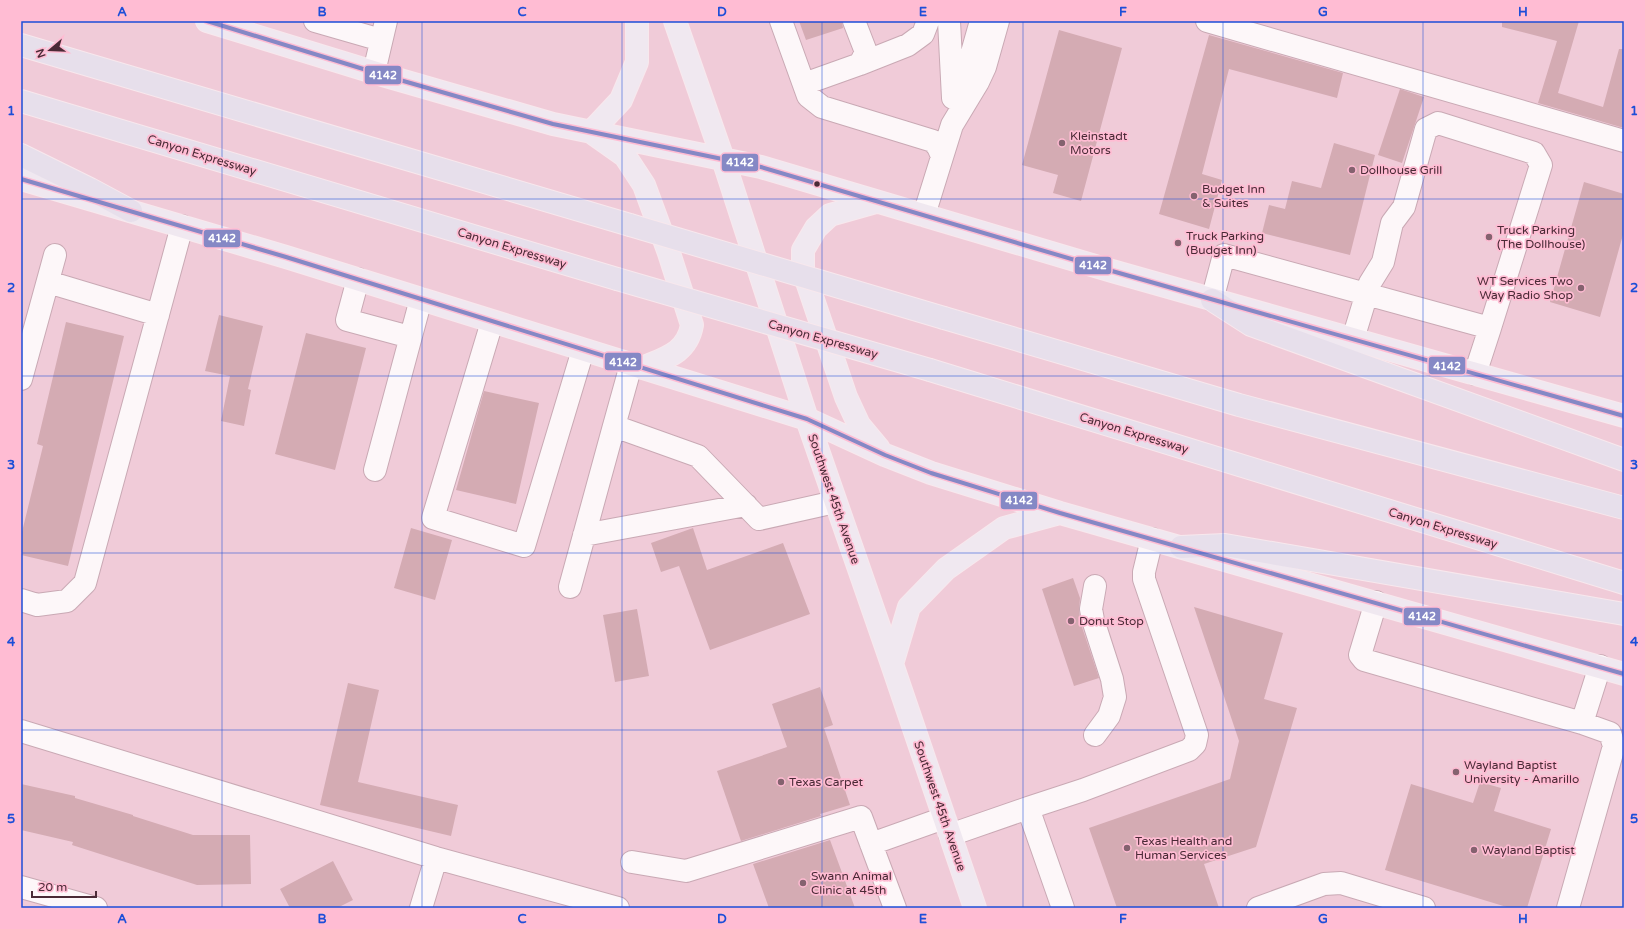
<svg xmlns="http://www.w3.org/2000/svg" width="1645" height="929" viewBox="0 0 1645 929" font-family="'Varela Round',sans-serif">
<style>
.building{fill:#d4abb3}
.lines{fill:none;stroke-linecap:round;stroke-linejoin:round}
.minor-casing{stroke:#c9a9b4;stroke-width:24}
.major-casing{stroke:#f8e8ed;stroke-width:24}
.highway-casing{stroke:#f8e8ed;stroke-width:24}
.minor{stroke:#fdf7f9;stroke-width:22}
.major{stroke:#f0e8f0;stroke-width:22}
.highway{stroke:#e7dfeb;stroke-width:22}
.highway-bridge-casing{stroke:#f8e8ed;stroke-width:24;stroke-linecap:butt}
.highway-bridge{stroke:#e7dfeb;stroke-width:22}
.bus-1-casing{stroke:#ffbcd3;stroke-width:7}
.bus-1{stroke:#8588c5;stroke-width:4}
.grid{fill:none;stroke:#1d4ed8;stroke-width:1;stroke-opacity:0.55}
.poi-dot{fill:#84626f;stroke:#ffbcd3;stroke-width:1.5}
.bus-dot{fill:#4a2a36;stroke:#ffbcd3;stroke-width:1.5}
.labels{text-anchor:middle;stroke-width:3.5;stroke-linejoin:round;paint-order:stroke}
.poi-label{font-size:12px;fill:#4a2a36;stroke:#ffbcd3;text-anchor:start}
.street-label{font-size:12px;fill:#4a2a36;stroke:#ffbcd3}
.line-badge{stroke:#ffbcd3;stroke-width:1.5}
.badge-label{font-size:11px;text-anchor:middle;font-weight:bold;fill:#fff}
.neatline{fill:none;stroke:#1d4ed8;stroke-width:1.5}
.grid-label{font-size:13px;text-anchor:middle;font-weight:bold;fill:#1d4ed8}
</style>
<rect width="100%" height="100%" fill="#f0cbd8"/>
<path class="building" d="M799,21H842L843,28L806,40Z
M1502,21H1579L1558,93L1603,107L1619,49H1624V128L1538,103L1557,41L1502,27Z
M1059,30L1122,48L1081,201L1053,193L1058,175L1022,165Z
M1209,35L1343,73L1337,98L1229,69L1202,174L1222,180L1209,229L1159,214Z
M1400,89L1424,97L1402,163L1378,155Z
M1334,143L1375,155L1350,255L1262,233L1269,205L1285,209L1292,181L1321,188Z
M1584,182L1624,194V231L1600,317L1550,302Z
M219,315L263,326L248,389L251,390L244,426L221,421L230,376L205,371Z
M66,322L124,336L68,566L21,555V536L43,446L37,444Z
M306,333L366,348L335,470L275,454Z
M484,391L539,403L516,504L456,490Z
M411,528L452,540L435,600L394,588Z
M693,528L707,570L783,543L810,614L710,650L679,566L661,572L651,543Z
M1073,578L1080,598L1079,611L1081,624L1099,678L1074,686L1042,589Z
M1194,607L1283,633L1264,699L1297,708L1256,847L1204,864L1219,908H1117L1089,828L1230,779L1239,741Z
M637,609L649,676L615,682L603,615Z
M348,683L379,690L358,782L458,805L451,836L320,805Z
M820,687L833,725L824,728L850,805L820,814L821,816L741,841L717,771L787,747L772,704Z
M1480,782L1501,788L1494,811L1551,829L1527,908H1510L1385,870L1411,784L1473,803Z
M21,784L75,796V798L133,815V816L193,835H250L251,884L197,885L72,845L73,842L21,830Z
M830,840L855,908H769L753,864Z
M333,861L353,900L337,908H290L280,889Z"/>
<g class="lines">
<defs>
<path id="minor" d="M315,21L381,40
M781,21L808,96L822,107L933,141L938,147L942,156
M949,21L953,98
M1207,21L1624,141
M860,64L908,45L923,34L928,21
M374,72L386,21
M804,84L860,64L866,52L854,21
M960,95L981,21
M924,215L952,125L978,82L985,67L998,21
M358,279L347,320L410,337
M48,282L158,315
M1212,300L1224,255L1490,328L1475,374
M492,322L433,518L524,546L583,350
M1353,339L1370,283L1383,262L1392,223L1404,207L1426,129L1438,123L1534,153L1541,165L1490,328
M21,379L55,255
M614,426L631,365
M375,470L421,299
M584,535L746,505
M1095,586L1091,609L1093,620L1112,679L1115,697L1109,716L1095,735
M570,587L614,426L698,456L759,519L835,502
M21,600L37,605L67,601L85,583L182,226
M1376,602L1360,655L1364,660L1582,723L1600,666
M21,731L436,858L618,908
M950,835L1028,808
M871,844L944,818
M632,862L686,871L861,817L895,908
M21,887L96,908
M421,908L436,858
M1063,908L1028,808L1083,790L1189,750L1195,744L1197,735L1144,579V572L1152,539
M1258,908L1324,884L1341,883L1424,908
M1568,908L1614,746L1610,733L1582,723"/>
<path id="major" d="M207,21L386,76L553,124L761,167L1112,271L1624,416
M637,21V62L621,100L591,132L625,156L644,185L669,253L692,325C687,353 666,358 642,368
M675,21L723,159L807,419L892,664L975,908
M21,179L286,257L807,419L885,455L931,473L1060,513L1624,674
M876,202L830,215L816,228L803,250V270L846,397L859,425L879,449
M892,664L909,607L946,569L1004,528L1060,513"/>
<path id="highway" d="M21,45L630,225
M21,101L617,279
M21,155L90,189L131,211
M1212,300L1251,325L1624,460
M944,318L1239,405L1624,508
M930,370L1624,583
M1181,547L1225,545L1624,614"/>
</defs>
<use href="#minor" class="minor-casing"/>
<use href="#major" class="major-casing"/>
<use href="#highway" class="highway-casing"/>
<use href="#minor" class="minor"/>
<use href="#major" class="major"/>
<use href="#highway" class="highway"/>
<defs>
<path id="highway-bridge" d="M630,225L944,318
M617,279L930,370"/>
</defs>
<use href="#highway-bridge" class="highway-bridge-casing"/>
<use href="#highway-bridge" class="highway-bridge"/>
<defs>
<path id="bus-1" d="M207,21L386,76L553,124L761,167L1112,271L1624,416
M21,179L286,257L807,419L885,455L931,473L1060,513L1624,674"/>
</defs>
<use href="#bus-1" class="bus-1-casing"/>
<use href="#bus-1" class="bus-1"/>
</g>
<path class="grid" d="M222,21V908M422,21V908M622,21V908M822,21V908M1023,21V908M1223,21V908M1423,21V908M21,199H1624M21,376H1624M21,553H1624M21,730H1624"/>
<g class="poi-dot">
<circle cx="1062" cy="143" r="4"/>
<circle cx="1352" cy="170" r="4"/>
<circle cx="1194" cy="196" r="4"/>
<circle cx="1489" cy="237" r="4"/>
<circle cx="1178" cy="243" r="4"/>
<circle cx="1581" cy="288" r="4"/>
<circle cx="1071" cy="621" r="4"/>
<circle cx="1456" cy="772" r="4"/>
<circle cx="781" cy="782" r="4"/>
<circle cx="1127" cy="848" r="4"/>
<circle cx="1474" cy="850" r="4"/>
<circle cx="803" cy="883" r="4"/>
</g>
<circle class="bus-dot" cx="817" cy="184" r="3.5"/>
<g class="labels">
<g class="poi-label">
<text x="1070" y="140">Kleinstadt<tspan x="1070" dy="14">Motors</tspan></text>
<text x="1360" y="174">Dollhouse Grill</text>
<text x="1202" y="193">Budget Inn<tspan x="1202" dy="14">&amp; Suites</tspan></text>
<text x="1497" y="234">Truck Parking<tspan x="1497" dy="14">(The Dollhouse)</tspan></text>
<text x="1186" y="240">Truck Parking<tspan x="1186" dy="14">(Budget Inn)</tspan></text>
<text x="1573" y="285" text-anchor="end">WT Services Two<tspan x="1573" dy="14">Way Radio Shop</tspan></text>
<text x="1079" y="625">Donut Stop</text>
<text x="1464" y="769">Wayland Baptist<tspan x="1464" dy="14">University - Amarillo</tspan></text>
<text x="789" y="786">Texas Carpet</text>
<text x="1135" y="845">Texas Health and<tspan x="1135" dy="14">Human Services</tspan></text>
<text x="1482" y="854">Wayland Baptist</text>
<text x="811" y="880">Swann Animal<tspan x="811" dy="14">Clinic at 45th</tspan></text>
</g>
<g class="street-label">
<text transform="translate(202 155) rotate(17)" y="4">Canyon Expressway</text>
<text transform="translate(512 248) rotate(17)" y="4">Canyon Expressway</text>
<text transform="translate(823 339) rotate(16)" y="4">Canyon Expressway</text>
<text transform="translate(1134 433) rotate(17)" y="4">Canyon Expressway</text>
<text transform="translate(834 499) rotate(71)" y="4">Southwest 45th Avenue</text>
<text transform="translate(1443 528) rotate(17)" y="4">Canyon Expressway</text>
<text transform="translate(940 806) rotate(71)" y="4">Southwest 45th Avenue</text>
</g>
</g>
<g class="line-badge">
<rect x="364" y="65" width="38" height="20" rx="4" fill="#8588c5"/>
<rect x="721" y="153" width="38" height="19" rx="4" fill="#8588c5"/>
<rect x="203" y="229" width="38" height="19" rx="4" fill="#8588c5"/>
<rect x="1074" y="256" width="38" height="19" rx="4" fill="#8588c5"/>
<rect x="604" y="352" width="38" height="19" rx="4" fill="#8588c5"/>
<rect x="1428" y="356" width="38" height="19" rx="4" fill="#8588c5"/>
<rect x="1000" y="491" width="38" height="19" rx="4" fill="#8588c5"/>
<rect x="1403" y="607" width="38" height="19" rx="4" fill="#8588c5"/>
</g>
<g class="badge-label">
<text x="383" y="79">4142</text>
<text x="740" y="166">4142</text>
<text x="222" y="242">4142</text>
<text x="1093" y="269">4142</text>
<text x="623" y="366">4142</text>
<text x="1447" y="370">4142</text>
<text x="1019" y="504">4142</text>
<text x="1422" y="620">4142</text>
</g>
<rect width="1645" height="929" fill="none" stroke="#ffbcd3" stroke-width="44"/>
<g transform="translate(50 50) rotate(251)" stroke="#ffbcd3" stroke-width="3" paint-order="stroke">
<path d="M0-3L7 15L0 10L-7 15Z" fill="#4a2a36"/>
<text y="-6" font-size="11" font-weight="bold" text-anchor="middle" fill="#4a2a36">N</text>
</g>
<path d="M32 891v6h64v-6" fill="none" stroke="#4a2a36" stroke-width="2"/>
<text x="38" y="891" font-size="12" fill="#4a2a36" stroke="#ffbcd3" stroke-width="3" paint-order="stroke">20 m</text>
<rect x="22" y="22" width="1601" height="885" class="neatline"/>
<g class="grid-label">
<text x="122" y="16">A</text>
<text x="322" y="16">B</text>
<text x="522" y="16">C</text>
<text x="722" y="16">D</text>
<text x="923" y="16">E</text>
<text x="1123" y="16">F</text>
<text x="1323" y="16">G</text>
<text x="1523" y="16">H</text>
<text x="11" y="115">1</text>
<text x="1634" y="115">1</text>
<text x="11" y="292">2</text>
<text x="1634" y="292">2</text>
<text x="11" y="469">3</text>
<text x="1634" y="469">3</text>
<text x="11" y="646">4</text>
<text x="1634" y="646">4</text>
<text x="11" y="823">5</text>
<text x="1634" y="823">5</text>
<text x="122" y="923">A</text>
<text x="322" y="923">B</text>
<text x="522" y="923">C</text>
<text x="722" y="923">D</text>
<text x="923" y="923">E</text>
<text x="1123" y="923">F</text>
<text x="1323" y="923">G</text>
<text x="1523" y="923">H</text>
</g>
</svg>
